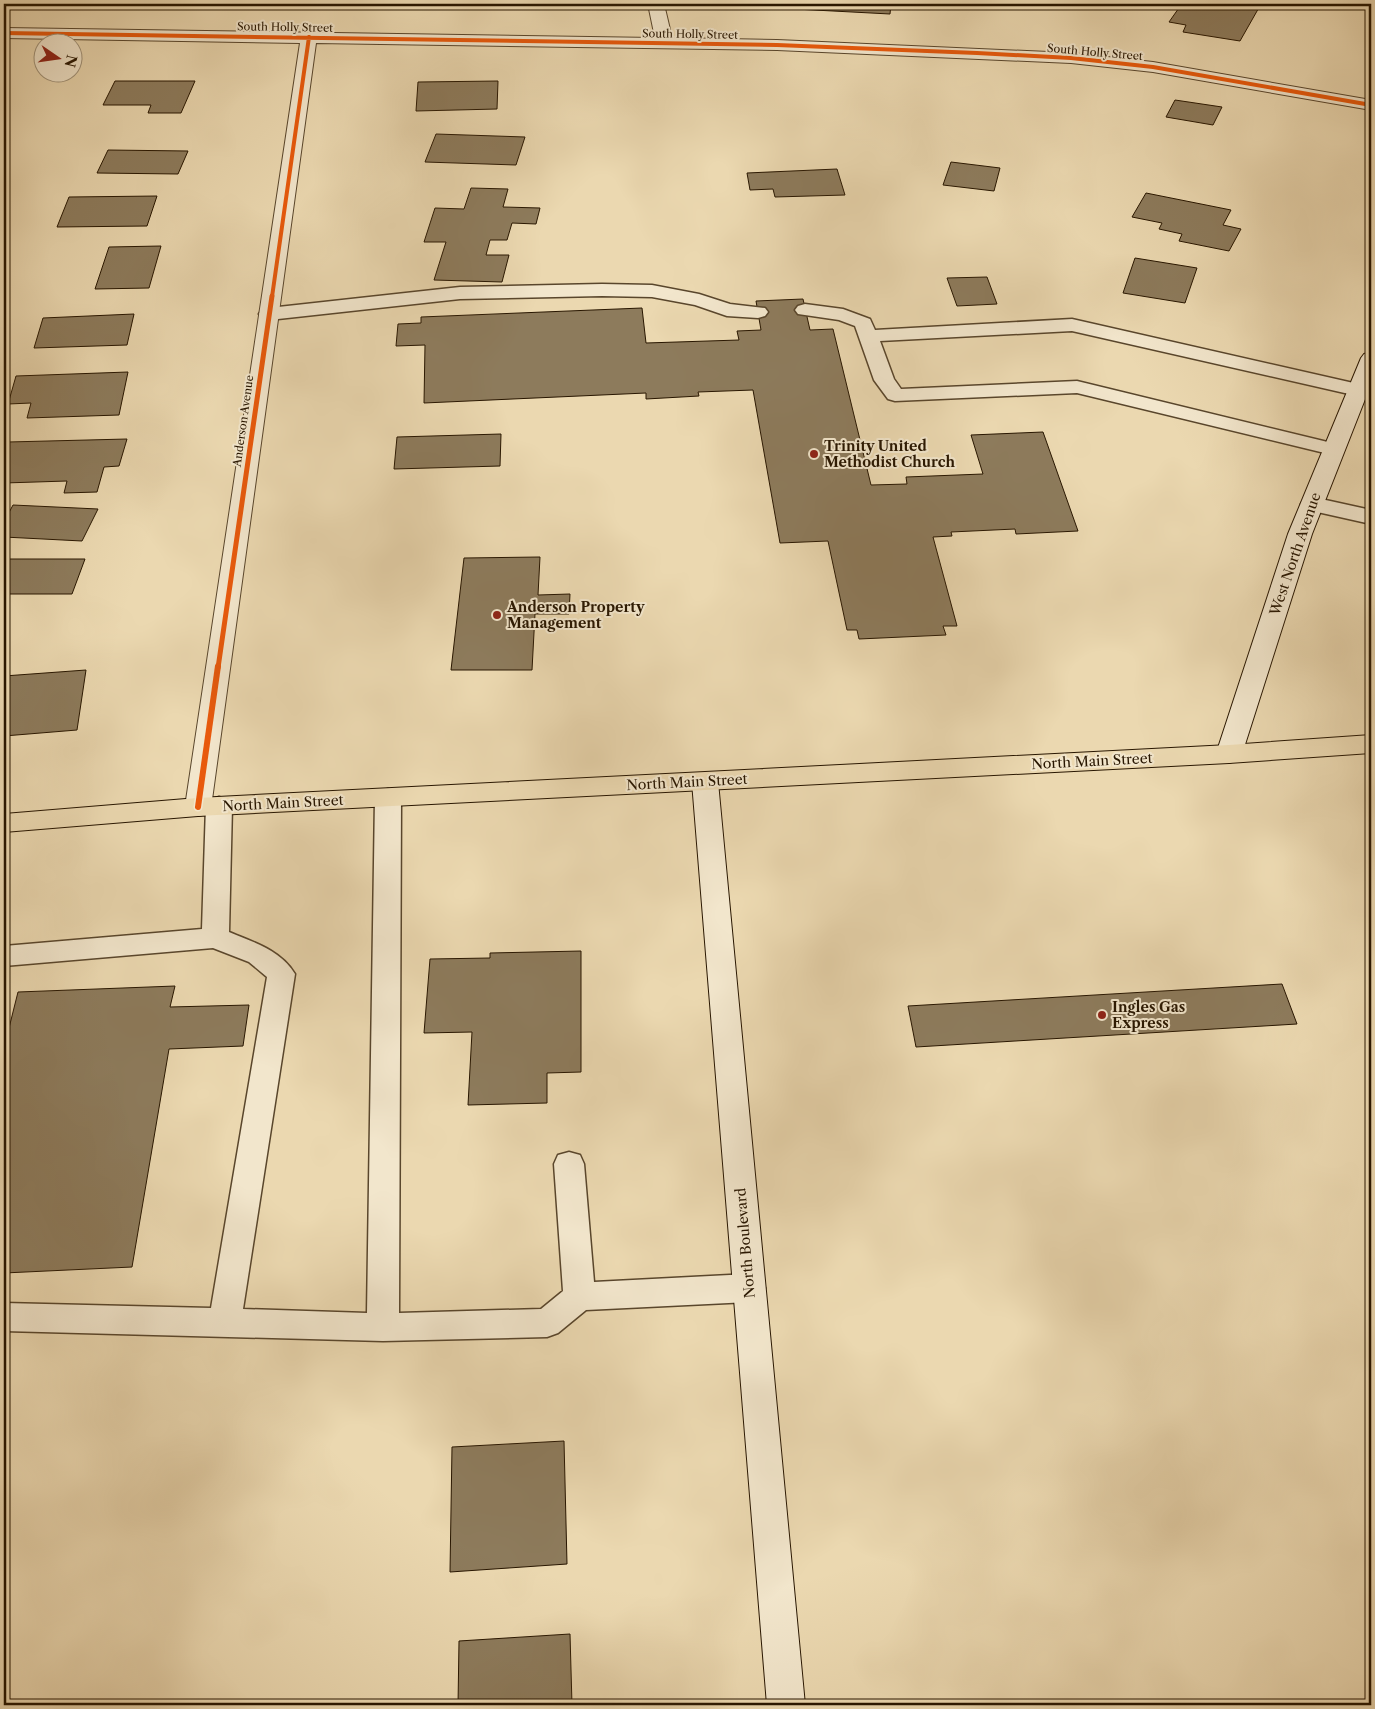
<svg xmlns="http://www.w3.org/2000/svg" width="1375" height="1709" viewBox="0 0 1375 1709" font-family="'Libre Caslon Text',serif">
<style>
.building{fill:#8d7b5c;stroke:#281600}
.lines{fill:none;stroke-linecap:round;stroke-linejoin:round}
.service-casing{stroke:#59462c;stroke-width:3}
.minor-casing{stroke:#59462c;stroke-width:2}
.secondary-casing{stroke:#281600;stroke-width:2}
.primary-casing{stroke:#281600;stroke-width:2}
.service{fill:#f2e6cc;fill-rule:evenodd}
.minor{fill:#f2e6cc;fill-rule:evenodd}
.secondary{fill:#f2e6cc;fill-rule:evenodd}
.primary{fill:#ebd8b0;fill-rule:evenodd}
.cycleway-far2-casing{stroke:#f2e6cc;stroke-width:5.5}
.cycleway-far1-casing{stroke:#f2e6cc;stroke-width:8}
.cycleway-casing{stroke:#f2e6cc;stroke-width:9}
.cycleway-far2{stroke:#e8590c;stroke-width:4}
.cycleway-far1{stroke:#e8590c;stroke-width:5}
.cycleway{stroke:#e8590c;stroke-width:6}
.poi-dot{fill:#8f2418;stroke:#f2e6cc;stroke-width:2}
.labels{text-anchor:middle;stroke-width:4;stroke-linejoin:round;paint-order:stroke}
.far-street-label{font-size:11px;fill:#281600;stroke:#f2e6cc}
.poi-label{font-size:14px;font-weight:bold;fill:#281600;stroke:#f2e6cc;text-anchor:start}
.street-label{font-size:14px;fill:#281600;stroke:#f2e6cc}
</style>
<rect width="100%" height="100%" fill="#ebd8b0"/>
<filter id="stains"><feTurbulence type="fractalNoise" baseFrequency=".004" numOctaves="4"/><feColorMatrix values="0 0 0 0 .2 0 0 0 0 .09 0 0 0 0 .02 0 0 0 .5 -.17"/></filter>
<radialGradient id="worn" r=".72"><stop offset=".6" stop-color="#630" stop-opacity="0"/><stop offset="1" stop-color="#630" stop-opacity=".3"/></radialGradient>
<path class="building" d="M777,4H891L890,14L776,8Z
M1175,4H1261L1240,41L1183,32L1186,25L1169,22L1181,5Z
M115,81H195L181,113H148L151,105H103Z
M498,81L497,109L416,111L418,82Z
M1175,100L1222,107L1213,125L1166,117Z
M436,134L525,137L516,165L425,162Z
M108,150L188,151L178,174L97,173Z
M951,162L1000,168L994,191L943,185Z
M837,169L845,195L775,197L773,189L750,190L747,173Z
M471,188L508,189L503,207L540,208L536,224L512,223L507,240H490L486,255H509L502,282L434,280L446,242H424L435,208L464,209Z
M1146,193L1231,210L1223,225L1241,229L1229,251L1179,241L1182,234L1159,229L1162,223L1132,217Z
M157,196L147,226L57,227L69,197Z
M161,246L149,288L95,289L109,247Z
M1135,258L1197,268L1185,303L1123,293Z
M987,277L997,304L957,306L947,278Z
M803,299L810,330L833,329L871,485L907,484L906,477L983,474L971,435L1043,432L1078,531L1016,534L1015,529L951,532L952,536L933,537L957,626H943L946,635L859,639L857,630H847L828,541L780,543L753,390L698,392L699,396L646,399V393L424,403L425,345L396,346L398,324L421,323V317L642,308L646,343L739,340L737,331L761,330L756,301Z
M134,314L127,345L34,348L43,318Z
M128,372L119,415L27,418L31,403L8,404L16,376Z
M501,434L500,466L394,469L397,437Z
M127,439L119,466L104,467L97,492L64,493L67,481L4,483V454L8,442Z
M13,505L98,509L82,541L4,537V522Z
M540,557L538,595L570,594L569,614H535L532,670H451L464,558Z
M4,559H85L72,594H4Z
M86,670L77,730L4,736V676Z
M581,951V1072L547,1073V1103L468,1105L472,1032L424,1033L430,959L490,958V953Z
M1282,984L1297,1024L916,1047L908,1006Z
M175,986L170,1007L249,1005L243,1046L169,1049L132,1267L4,1273V1048L18,992Z
M564,1441L567,1564L450,1572L452,1447Z
M570,1634L572,1705H458L459,1641Z"/>
<g class="lines">
<defs>
<path id="service" d="M602,284L652,285L699,294L730,304L765,308L768,312L765,316L758,318L727,316L695,305L652,297L602,296L460,299L269,320L262,318L259,314L262,310L269,308L460,287Z
M805,304L843,309L870,319L875,330L1072,319L1371,387V399L1072,331L880,341L894,379L901,389L1077,381L1340,445L1344,449L1340,453L1333,455L1077,393L895,401L888,399L874,380L855,326L839,320L798,314L795,310L798,306Z
M1312,497L1371,510V524L1304,509L1301,504L1304,499Z
M388,789L397,792L401,798L399,1313L541,1309L563,1291L554,1164L558,1155L569,1152L580,1155L584,1164L594,1282L749,1274L760,1278L765,1288L760,1298L749,1302L586,1310L558,1333L547,1337L383,1341L4,1331V1303L211,1308L267,977L249,962L213,948L4,966V946L202,929L206,806L210,800L219,797L228,800L232,806L229,932C253,942 281,950 295,974L243,1309L367,1313L375,798L379,792Z"/>
<path id="minor" d="M648,4H664L672,38L777,40L1071,53L1153,62L1371,100V110L1153,72L1071,63L777,50L316,43L211,807L207,814L198,816L189,814L185,807L300,43L4,38V28L655,38Z"/>
<path id="secondary" d="M1371,352V384L1312,534L1242,754L1238,760L1229,763L1220,760L1216,754L1288,534L1361,358L1364,354Z
M705,773L714,776L718,782L805,1705H767L692,782L696,776Z"/>
<path id="primary" d="M1371,735V753L1229,763L198,816L4,832V814L198,798L1229,745Z"/>
</defs>
<use href="#service" class="service-casing"/>
<use href="#minor" class="minor-casing"/>
<use href="#secondary" class="secondary-casing"/>
<use href="#primary" class="primary-casing"/>
<use href="#service" class="service"/>
<use href="#minor" class="minor"/>
<use href="#secondary" class="secondary"/>
<use href="#primary" class="primary"/>
<defs>
<path id="cycleway-far2" d="M4,33L777,45L977,53L1071,58L1153,67L1371,105
M272,297L309,37"/>
<path id="cycleway-far1" d="M218,668L272,296"/>
<path id="cycleway" d="M198,807L218,666"/>
</defs>
<use href="#cycleway-far2" class="cycleway-far2-casing"/>
<use href="#cycleway-far1" class="cycleway-far1-casing"/>
<use href="#cycleway" class="cycleway-casing"/>
<use href="#cycleway-far2" class="cycleway-far2"/>
<use href="#cycleway-far1" class="cycleway-far1"/>
<use href="#cycleway" class="cycleway"/>
</g>
<g class="poi-dot">
<circle cx="814" cy="454" r="5"/>
<circle cx="497" cy="615" r="5"/>
<circle cx="1102" cy="1015" r="5"/>
</g>
<g class="labels">
<g class="far-street-label">
<text transform="translate(285 27) rotate(1)" y="4">South Holly Street</text>
<text transform="translate(690 34) rotate(1)" y="4">South Holly Street</text>
<text transform="translate(1095 52) rotate(5)" y="4">South Holly Street</text>
<text transform="translate(243 421) rotate(-82)" y="4">Anderson Avenue</text>
</g>
<g class="poi-label">
<text x="824" y="451">Trinity United<tspan x="824" dy="16">Methodist Church</tspan></text>
<text x="507" y="612">Anderson Property<tspan x="507" dy="16">Management</tspan></text>
<text x="1112" y="1012">Ingles Gas<tspan x="1112" dy="16">Express</tspan></text>
</g>
<g class="street-label">
<text transform="translate(1295 554) rotate(-71)" y="5">West North Avenue</text>
<text transform="translate(1092 761) rotate(-3)" y="5">North Main Street</text>
<text transform="translate(687 782) rotate(-3)" y="5">North Main Street</text>
<text transform="translate(283 803) rotate(-3)" y="5">North Main Street</text>
<text transform="translate(745 1243) rotate(-95)" y="5">North Boulevard</text>
</g>
</g>
<rect width="1375" height="1709" fill="none" stroke="#ebd8b0" stroke-width="20"/>
<rect x="5" y="5" width="1365" height="1699" fill="none" stroke="#281600" stroke-width="2.5"/>
<rect x="10" y="10" width="1355" height="1689" fill="none" stroke="#281600"/>
<g transform="translate(58 58) rotate(103)"><circle r="24" fill="#f2e6cc" stroke="#a1937a"/>
<path d="M0-4L9 19L0 12L-9 19Z" fill="#8f2418"/>
<text y="-8" font-size="14" font-weight="bold" text-anchor="middle" fill="#281600">N</text>
</g>
<rect width="100%" height="100%" filter="url(#stains)"/>
<rect width="100%" height="100%" fill="url(#worn)"/>
</svg>
